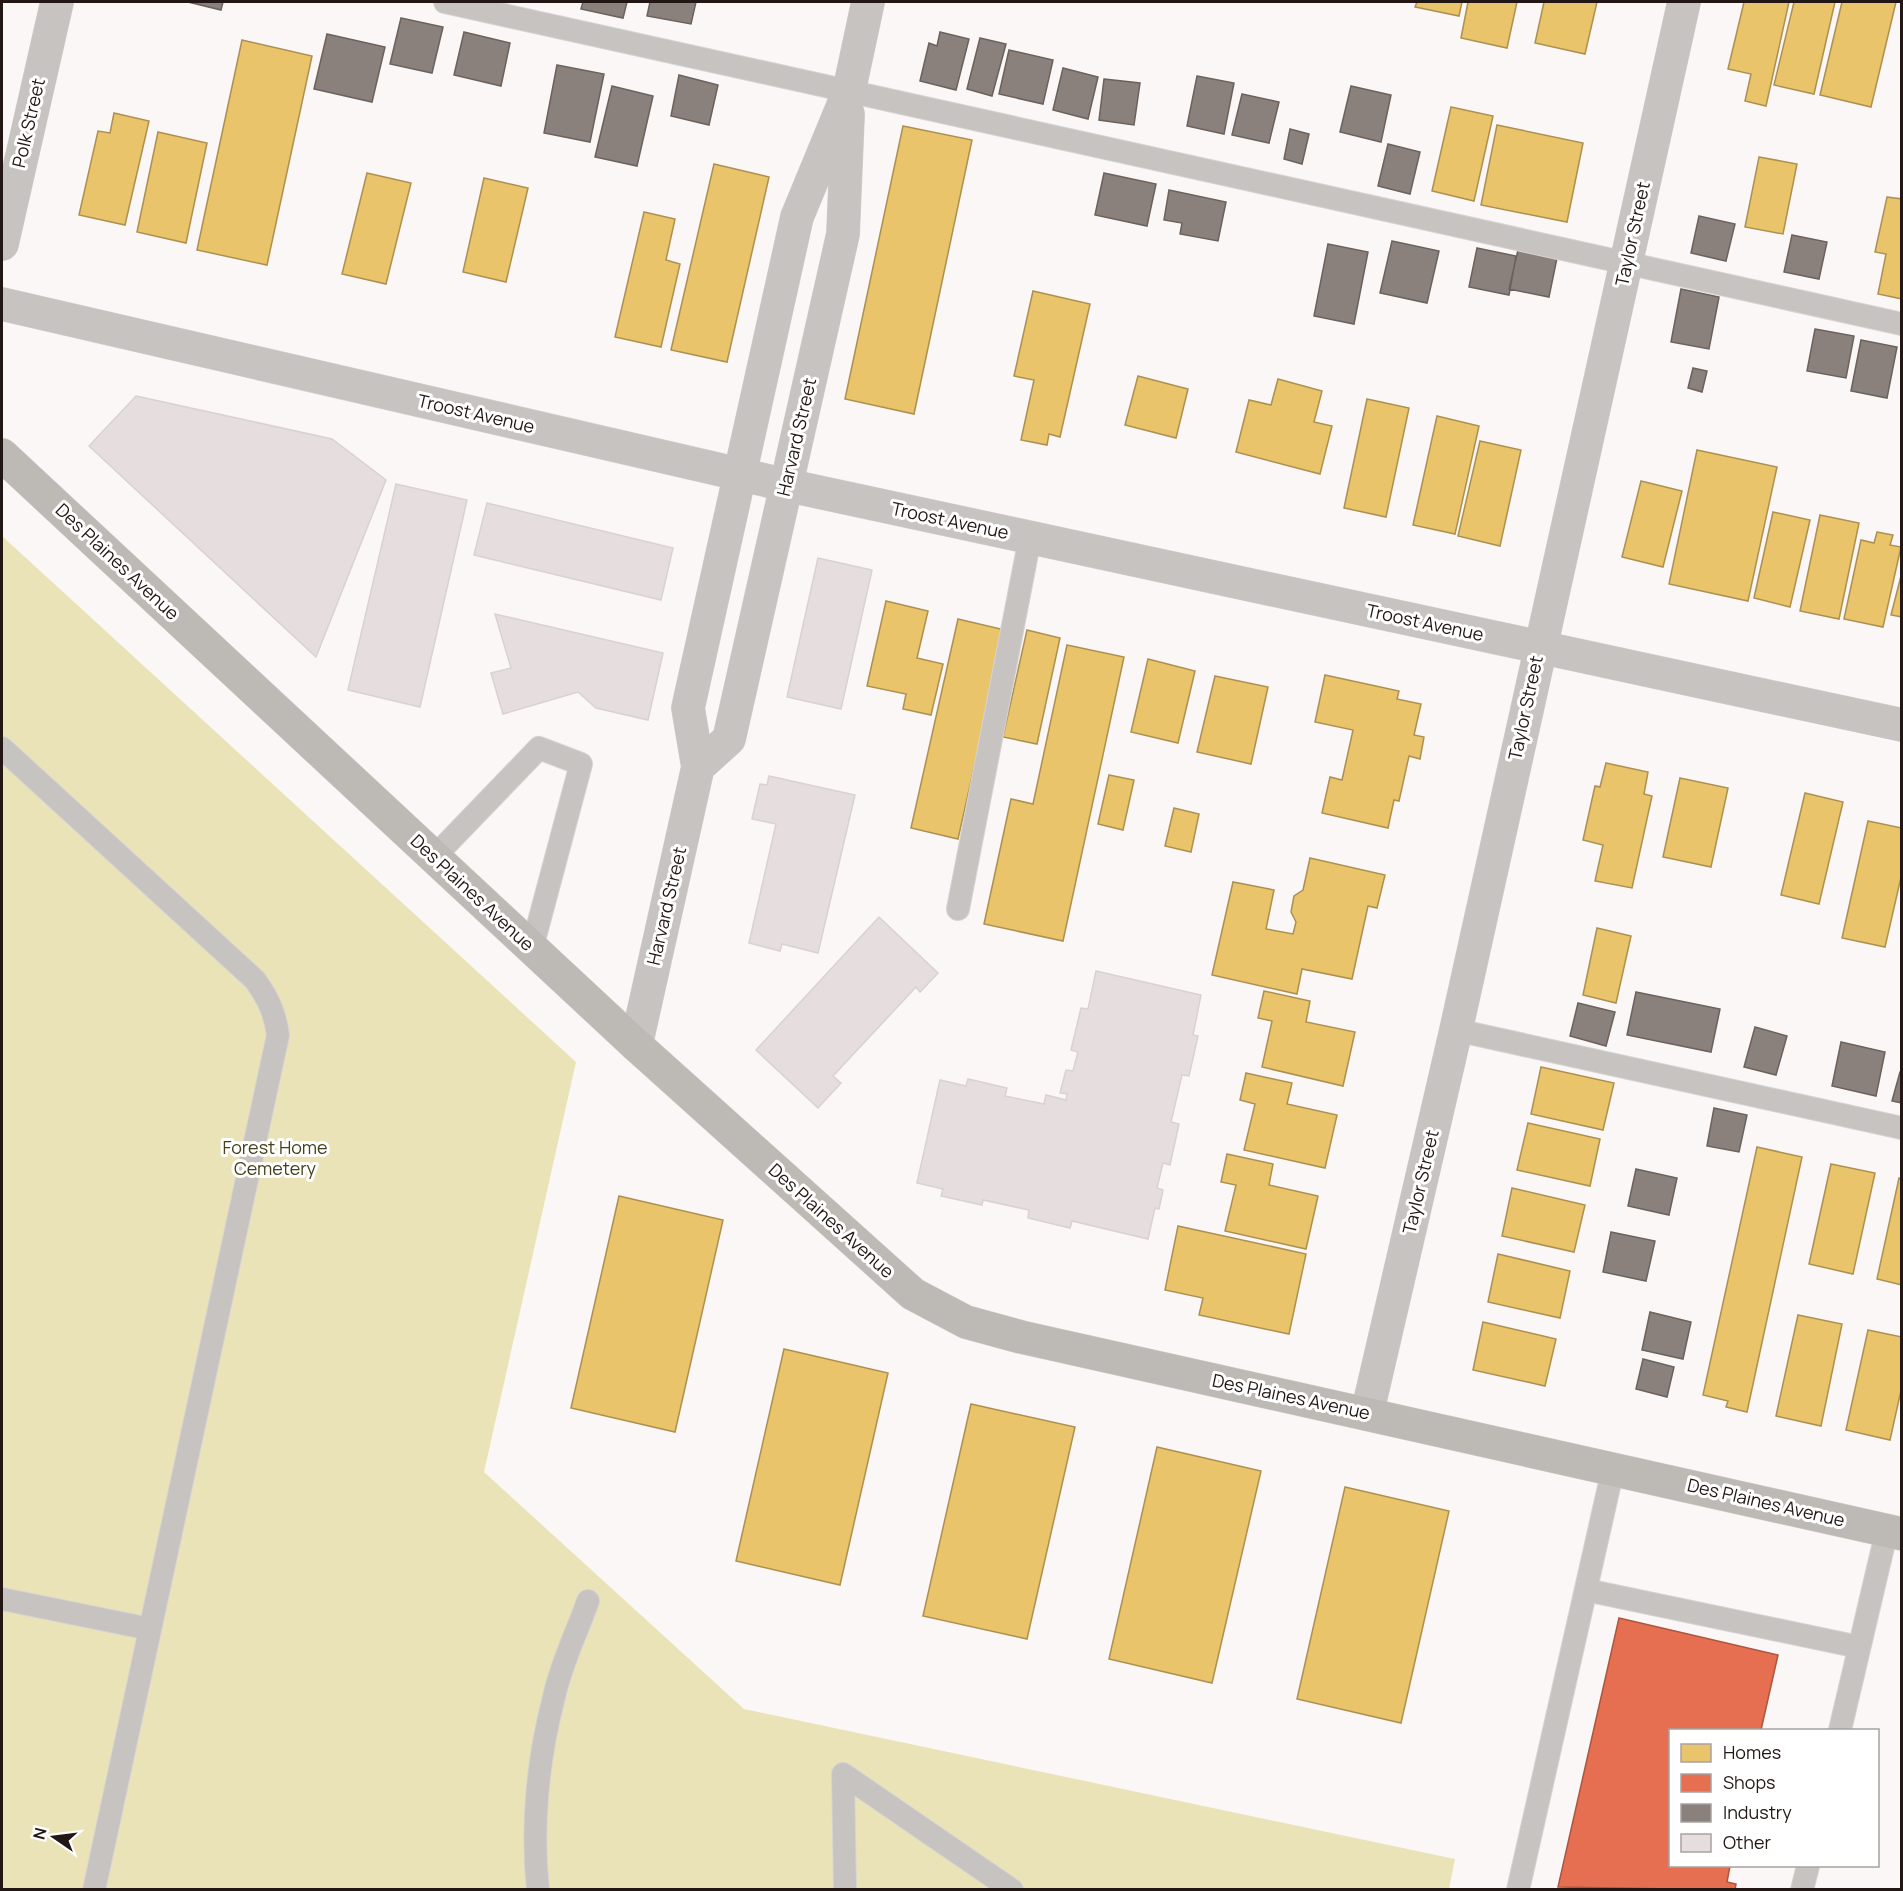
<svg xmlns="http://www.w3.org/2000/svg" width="1903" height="1891" viewBox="0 0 1903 1891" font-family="Manrope,sans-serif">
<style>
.green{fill:#ebe3b8}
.homes{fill:#e9c46a;stroke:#ad9050;stroke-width:1.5}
.shops{fill:#e76f51;stroke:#ac553f;stroke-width:1.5}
.industry{fill:#8a817c;stroke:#6b615d;stroke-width:1.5}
.building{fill:#e5ddde;stroke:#d9d2d2;stroke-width:1.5}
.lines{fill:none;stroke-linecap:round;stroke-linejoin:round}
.lane-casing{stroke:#d7d3d3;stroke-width:24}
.street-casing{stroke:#d7d3d3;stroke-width:34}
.secondary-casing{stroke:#d7d3d3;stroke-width:34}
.lane{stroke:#c6c3c0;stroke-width:22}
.street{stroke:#c6c3c0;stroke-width:33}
.secondary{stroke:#bdb9b5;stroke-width:33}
.labels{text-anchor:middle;stroke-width:6;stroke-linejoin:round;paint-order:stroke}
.street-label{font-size:18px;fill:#221714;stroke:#fff}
.park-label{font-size:18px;fill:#46411d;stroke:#fff}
</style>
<rect width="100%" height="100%" fill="#faf7f6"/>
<path class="green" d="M2,536L576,1062L484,1472L744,1709L1455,1859L1449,1889H2Z"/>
<path class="homes" d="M1417,2H1462L1459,16L1415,7Z
M1468,2H1517L1507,48L1461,38Z
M1544,2H1597L1585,54L1535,43Z
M1744,2H1789L1766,106L1745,101L1751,74L1728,69Z
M1794,2H1835L1814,94L1774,85Z
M1842,2H1896L1871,107L1820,95Z
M242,40L312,56L267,265L197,250Z
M1451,107L1493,116L1474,201L1432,191Z
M114,113L149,121L125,225L79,215L98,131L110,133Z
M1497,125L1583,143L1567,222L1481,205Z
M903,126L972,140L914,414L845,399Z
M158,132L207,143L186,243L137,232Z
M1759,157L1797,164L1783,234L1745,227Z
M714,164L769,177L727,362L671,350Z
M367,173L411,183L386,284L342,274Z
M484,178L528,188L506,282L463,272Z
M1887,197L1902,199V299L1878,294L1886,254L1875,252Z
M644,212L675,219L666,260L680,264L661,347L615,337Z
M1033,291L1090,304L1060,437L1049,434L1047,445L1021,440L1034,380L1014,376Z
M1138,376L1188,389L1176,438L1125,425Z
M1278,379L1322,391L1314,422L1332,426L1320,474L1236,452L1249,400L1271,405Z
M1367,399L1409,408L1386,517L1344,508Z
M1437,416L1479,426L1455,534L1413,525Z
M1480,441L1521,450L1500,546L1458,536Z
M1697,450L1777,467L1748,601L1669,584Z
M1641,481L1682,491L1663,567L1622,557Z
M1773,512L1810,520L1790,607L1754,598Z
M1820,515L1859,523L1839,619L1800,611Z
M1877,532L1893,535L1890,545L1901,547L1883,627L1844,619L1861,540L1874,543Z
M1902,572V617L1891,615Z
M886,601L928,611L917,658L943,664L931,715L903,709L906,694L867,686Z
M958,619L1005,630L958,839L911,828Z
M1027,630L1060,638L1037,744L1003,737Z
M1067,645L1124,657L1063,941L984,924L1011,799L1033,804Z
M1148,659L1195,671L1178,743L1131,732Z
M1325,675L1399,691L1397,699L1421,704L1414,735L1424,737L1420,759L1409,756L1399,801L1394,800L1388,828L1322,813L1330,777L1342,780L1353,730L1315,722Z
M1215,676L1268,687L1251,764L1197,752Z
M1606,763L1648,772L1644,794L1652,796L1632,888L1595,881L1603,845L1583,840L1595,786L1600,787Z
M1109,775L1134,780L1123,830L1098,824Z
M1680,778L1728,788L1711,867L1663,857Z
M1805,793L1843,802L1819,904L1781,895Z
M1174,808L1199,814L1191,852L1165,846Z
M1868,821L1902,828V873L1885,947L1842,938Z
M1310,858L1385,875L1377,908L1368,906L1352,979L1302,969L1297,994L1212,975L1233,882L1274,890L1266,929L1293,934L1296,922L1291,912L1294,896L1303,890Z
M1597,928L1631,936L1616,1003L1583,995Z
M1264,991L1310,1001L1306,1022L1355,1032L1343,1086L1262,1067L1272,1021L1258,1018Z
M1541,1067L1614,1083L1603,1130L1531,1114Z
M1246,1073L1292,1083L1287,1104L1337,1115L1325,1168L1244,1150L1255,1104L1240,1100Z
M1528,1123L1600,1139L1590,1186L1517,1170Z
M1757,1147L1802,1157L1747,1412L1726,1407L1728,1401L1703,1395Z
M1227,1154L1273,1164L1269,1185L1318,1196L1306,1249L1225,1231L1236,1185L1221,1182Z
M1831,1164L1875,1173L1853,1274L1809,1264Z
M1899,1178L1902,1179V1285L1877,1279Z
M1512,1188L1585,1205L1574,1252L1502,1236Z
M619,1196L723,1220L675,1432L571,1408Z
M1178,1226L1306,1254L1289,1334L1199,1315L1203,1298L1165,1290Z
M1498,1254L1570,1271L1560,1318L1488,1302Z
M1798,1315L1842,1324L1821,1426L1776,1416Z
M1483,1322L1556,1339L1545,1386L1473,1370Z
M1868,1330L1902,1337V1386L1890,1440L1846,1430Z
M784,1349L888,1373L840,1585L736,1561Z
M971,1404L1075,1427L1027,1639L923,1616Z
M1157,1447L1261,1471L1212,1683L1109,1659Z
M1345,1487L1449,1511L1401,1723L1297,1699Z"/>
<path class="shops" d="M1619,1618L1778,1655L1761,1730H1670V1866H1730L1727,1882L1736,1884L1735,1890L1558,1887Z"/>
<path class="industry" d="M188,2H223L221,10Z
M583,2H627L623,18L581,9Z
M650,2H696L691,24L647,16Z
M401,18L443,27L432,73L390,64Z
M464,32L510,43L501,86L454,75Z
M940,32L969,39L956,90L920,81L929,43L937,46Z
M327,34L385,47L372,102L314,89Z
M980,38L1006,44L992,96L967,89Z
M1009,50L1053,60L1043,104L999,94Z
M557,65L604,74L590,142L544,133Z
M1063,68L1098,77L1088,119L1053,110Z
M679,75L718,85L709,125L671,116Z
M1197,76L1234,83L1224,134L1187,126Z
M1104,79L1140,83L1134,125L1099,120Z
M612,86L653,96L637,166L595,157Z
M1351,86L1391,95L1381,142L1340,132Z
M1242,94L1279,102L1269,143L1232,135Z
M1290,129L1309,134L1302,164L1284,159Z
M1388,144L1420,152L1410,194L1378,186Z
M1104,173L1156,184L1147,226L1095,215Z
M1169,190L1226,202L1218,241L1180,234L1182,223L1164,220Z
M1699,216L1735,224L1726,261L1691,253Z
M1792,235L1827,242L1819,279L1784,272Z
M1392,241L1439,251L1427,303L1380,293Z
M1328,244L1368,252L1354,324L1314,316Z
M1477,248L1516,256L1509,295L1469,287Z
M1518,250L1557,258L1549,297L1509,289Z
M1681,289L1719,297L1709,349L1671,342Z
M1815,329L1854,336L1846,378L1807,371Z
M1861,340L1897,347L1887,398L1851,391Z
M1693,368L1707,371L1702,392L1688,388Z
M1636,992L1720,1009L1711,1052L1627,1035Z
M1578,1003L1615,1012L1606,1046L1570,1036Z
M1755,1027L1787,1036L1776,1075L1744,1067Z
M1841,1042L1885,1052L1876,1096L1832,1086Z
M1900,1072H1902V1103L1892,1101Z
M1714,1108L1747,1115L1739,1152L1707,1146Z
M1636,1169L1677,1178L1669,1215L1628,1206Z
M1611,1232L1655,1241L1646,1281L1603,1272Z
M1650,1312L1691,1322L1683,1359L1642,1350Z
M1643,1359L1674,1367L1667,1397L1636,1389Z"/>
<path class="building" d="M136,396L332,439L386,480L316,657L89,446Z
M396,484L467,500L420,707L348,690Z
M487,503L673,548L661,600L474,555Z
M818,558L872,570L841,709L787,697Z
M495,614L663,653L648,720L596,708L578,692L503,714L491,673L511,668Z
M769,776L855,795L818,953L782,944L780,951L749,943L776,824L752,819L760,784L767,785Z
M879,917L938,973L920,992L916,987L833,1076L841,1083L818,1108L756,1050Z
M1096,971L1201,995L1193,1035L1198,1036L1189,1076L1182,1075L1171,1122L1179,1124L1170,1165L1163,1163L1157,1188L1163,1190L1159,1209L1155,1208L1148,1239L1072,1221L1070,1228L1028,1218L1029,1210L983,1200L982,1205L941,1196L943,1189L917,1183L940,1080L966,1086L968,1079L1007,1088L1005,1096L1044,1104L1046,1095L1066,1100L1067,1094L1060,1093L1066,1070L1073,1071L1078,1052L1071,1050L1081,1008L1088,1009Z"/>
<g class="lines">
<defs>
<path id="lane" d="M445,2L1902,324
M2,748L255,980C268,998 275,1013 278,1035L94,1890
M434,857L539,748L581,764L532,948
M958,909L1030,538
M1456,1030L1902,1128
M1586,1590L1859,1647
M2,1599L150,1629
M1840,1730L1887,1530
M538,1890C531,1827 538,1758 554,1697C561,1664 577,1632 588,1601
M845,1890L843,1774L1012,1890
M1518,1890L1613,1469
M1802,1890L1808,1866"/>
<path id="street" d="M2,244L57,2
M2,304L786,485L1902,725
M698,767L729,739L843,234L848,114
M636,1045L698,767L688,708L797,217L849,91L868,2
M1367,1414L1456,1030L1684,2"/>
<path id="secondary" d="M2,455L636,1045L913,1294L966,1322L1021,1337L1902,1534"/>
</defs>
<use href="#lane" class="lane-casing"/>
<use href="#street" class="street-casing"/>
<use href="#secondary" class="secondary-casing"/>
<use href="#lane" class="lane"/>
<use href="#street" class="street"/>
<use href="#secondary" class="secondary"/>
</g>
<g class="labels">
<g class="street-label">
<text transform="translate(29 123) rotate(-77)" y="6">Polk Street</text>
<text transform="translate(1633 234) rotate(-78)" y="6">Taylor Street</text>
<text transform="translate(476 414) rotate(13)" y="6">Troost Avenue</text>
<text transform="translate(797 437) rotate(-77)" y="6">Harvard Street</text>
<text transform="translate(950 521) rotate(12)" y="6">Troost Avenue</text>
<text transform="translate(117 562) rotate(43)" y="6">Des Plaines Avenue</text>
<text transform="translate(1425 623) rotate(12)" y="6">Troost Avenue</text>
<text transform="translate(1526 708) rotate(-78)" y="6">Taylor Street</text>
<text transform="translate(472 893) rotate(43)" y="6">Des Plaines Avenue</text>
<text transform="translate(667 906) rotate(-77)" y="6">Harvard Street</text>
<text transform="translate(1421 1182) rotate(-77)" y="6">Taylor Street</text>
<text transform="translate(831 1221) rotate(42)" y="6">Des Plaines Avenue</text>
<text transform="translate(1291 1397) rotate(12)" y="6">Des Plaines Avenue</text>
<text transform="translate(1766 1503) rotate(13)" y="6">Des Plaines Avenue</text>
</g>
<g class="park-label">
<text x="275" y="1154">Forest Home<tspan x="275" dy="21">Cemetery</tspan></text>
</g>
</g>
<rect width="1903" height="1891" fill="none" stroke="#221714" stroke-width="6"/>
<rect x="1669" y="1729" width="210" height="138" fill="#ffffff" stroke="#a7a2a1" stroke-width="1.5"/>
<rect x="1681" y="1744" width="30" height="18" fill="#e9c46a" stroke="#a7a2a1" stroke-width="1.5"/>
<text x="1723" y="1759" font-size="18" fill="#221714">Homes</text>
<rect x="1681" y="1774" width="30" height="18" fill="#e76f51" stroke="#a7a2a1" stroke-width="1.5"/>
<text x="1723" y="1789" font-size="18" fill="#221714">Shops</text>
<rect x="1681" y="1804" width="30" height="18" fill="#8a817c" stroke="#a7a2a1" stroke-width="1.5"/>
<text x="1723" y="1819" font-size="18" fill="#221714">Industry</text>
<rect x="1681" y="1834" width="30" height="18" fill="#e5ddde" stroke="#a7a2a1" stroke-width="1.5"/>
<text x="1723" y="1849" font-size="18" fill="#221714">Other</text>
<g transform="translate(54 1837) rotate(284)" stroke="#ffffff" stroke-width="4.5" paint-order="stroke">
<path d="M0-4.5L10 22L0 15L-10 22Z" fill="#221714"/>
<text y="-9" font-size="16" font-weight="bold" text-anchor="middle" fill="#221714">N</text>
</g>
</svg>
